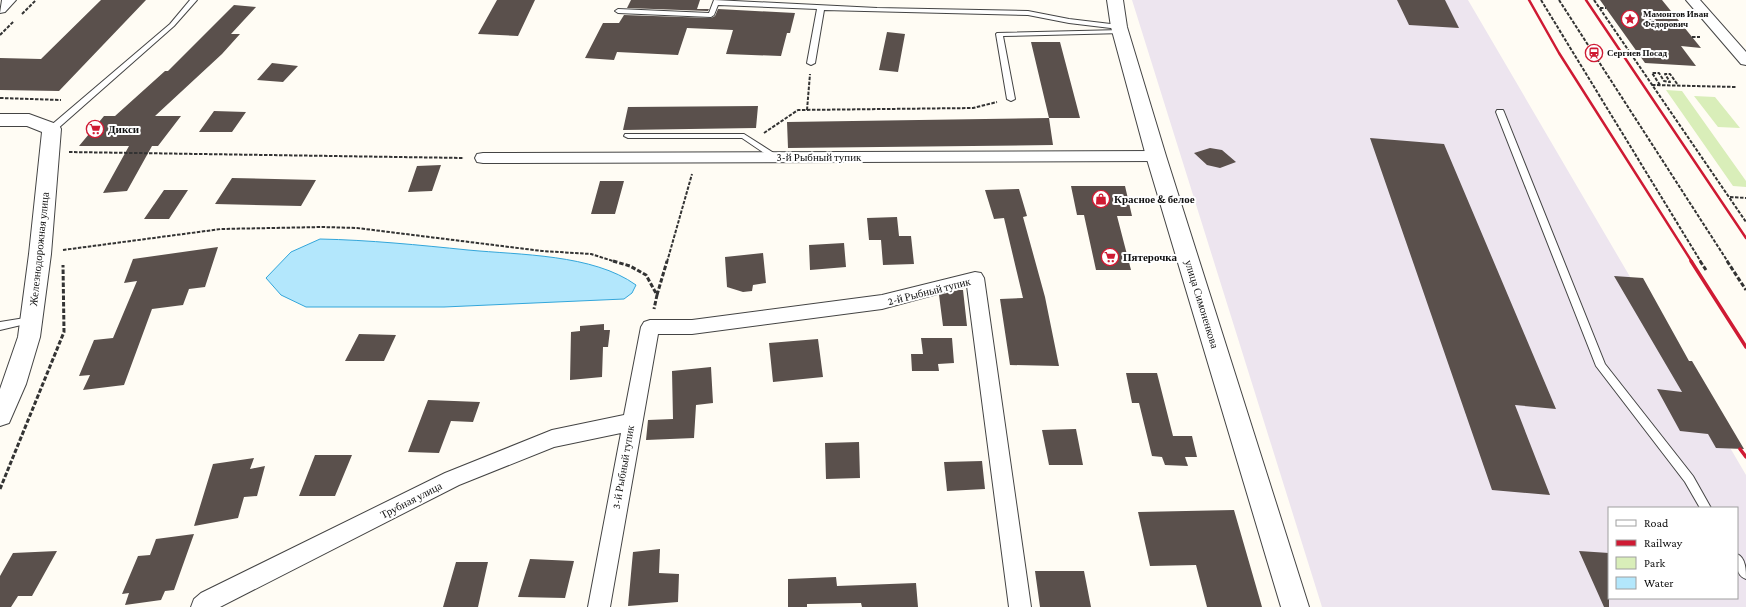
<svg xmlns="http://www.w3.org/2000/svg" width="1746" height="607" viewBox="0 0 1746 607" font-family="'Crimson Pro',serif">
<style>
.industrial{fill:#ede5ef;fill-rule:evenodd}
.green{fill:#d9eeb9}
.water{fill:#b3e7fc;stroke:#33a6da}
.building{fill:#5a504c}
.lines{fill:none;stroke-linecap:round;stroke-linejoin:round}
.service-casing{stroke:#444;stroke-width:2}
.minor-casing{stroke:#444;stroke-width:2}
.tertiary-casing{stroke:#444;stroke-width:2}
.path-far1{stroke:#333;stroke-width:2;stroke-dasharray:3.5 1.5;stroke-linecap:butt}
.path{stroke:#333;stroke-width:3;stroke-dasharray:4.5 2;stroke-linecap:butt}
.service{fill:#fff;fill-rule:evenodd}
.minor{fill:#fff;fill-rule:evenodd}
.tertiary{fill:#fff;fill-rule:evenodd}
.rail-far1{stroke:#cf1a33;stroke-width:2.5}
.rail{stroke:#cf1a33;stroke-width:3.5}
.labels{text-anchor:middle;stroke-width:4;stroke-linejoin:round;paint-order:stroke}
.far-poi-label{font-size:9px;font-weight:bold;fill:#111;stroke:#fff;text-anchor:start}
.poi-label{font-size:11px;font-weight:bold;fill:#111;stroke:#fff;text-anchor:start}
.street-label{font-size:11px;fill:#111;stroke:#fff}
</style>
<rect width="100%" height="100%" fill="#fffcf4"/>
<path class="industrial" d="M1132,0H1468L1746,475V607H1322ZM1609,508H1737V598H1609Z"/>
<path class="green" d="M1666,90L1682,91L1746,181V187L1733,186Z
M1694,96L1715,97L1740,128L1718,127Z"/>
<path class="water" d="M320,239C369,240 419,245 468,250C520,255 593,254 636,285L632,293L624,299L444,307H306L281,295L266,278L291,252Z"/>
<path class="building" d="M101,0H146L59,91L0,90V58L41,59Z
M497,0H535L518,36L478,34Z
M631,0H700L697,9H709L708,11L627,8Z
M1397,0H1445L1459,28L1409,25Z
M1600,0H1662L1701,48L1681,46L1696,66L1645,63Z
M234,5L256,7L231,34H240L222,54L155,116H181L158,146H152L127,191L103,193L129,146H79L104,116H115L165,71H168Z
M718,9L795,13L790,33H787L781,56L726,54L733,30L687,28L678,55L617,52L614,60L585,58L603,23H619L624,15L711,18L715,16Z
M887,32L905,34L898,72L879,70Z
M1031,42H1060L1080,118H1049Z
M272,63L298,66L283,82L257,80Z
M758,106L756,128L623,130L628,107Z
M214,111L246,112L232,132H199Z
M1049,118L1053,145L788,148L787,122Z
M1370,138L1444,144L1556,409L1515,405L1550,495L1492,490Z
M1210,148L1222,150L1236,162L1220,168L1207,165L1194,153Z
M441,165L432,191L408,192L417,166Z
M232,178L316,180L301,206L215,204Z
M600,181H624L615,214H591Z
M1071,186H1125L1132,216H1117L1131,270H1096L1084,215H1077Z
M1019,189L1027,216L1023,217L1045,297L1059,366L1010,365L1000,299L1023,298L1004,218L994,219L985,190Z
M164,190H188L169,219H144Z
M897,217L899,236H911L914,264L883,265L881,240H869L867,218Z
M844,243L846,267L810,270L809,245Z
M218,247L205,287L189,289L183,305L152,309L124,385L83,390L90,375L79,376L94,340L113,338L137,281L124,283L133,259Z
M763,253L766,283L753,285L752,291L743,292L727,287L725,257Z
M1614,276L1643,278L1689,361H1692L1744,449L1716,448L1708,434L1680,431L1657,389L1682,392Z
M959,290H963L967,326H943L939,295Z
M604,324V330H610L608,347H603L602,377L570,380L571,332L580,331V326Z
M359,334L396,335L384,361H345Z
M921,338H952L954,363L938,364L939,371H912L911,354H923Z
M818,339L823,377L773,382L769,343Z
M711,367L713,403L696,405L694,438L646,440L648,420L673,419L672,371Z
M1126,373H1157L1173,436H1192L1197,457H1185L1188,466L1165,465L1162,457L1152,456L1139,403H1132Z
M428,400L480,402L473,422L451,421L439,453L408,452Z
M1076,429L1083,465H1049L1042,430Z
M859,442L860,478L826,479L825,443Z
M315,455H352L335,496H299Z
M254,458L250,469L265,466L257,496L244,497L238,518L194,526L213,464Z
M982,461L985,489L947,491L944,462Z
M1234,510L1262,607H1207L1196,565L1150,566L1138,512Z
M194,534L174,590L165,591L161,600L125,605L129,593L122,594L138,556L150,555L156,539Z
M660,549L659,573L679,574L678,602L628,606L633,552Z
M57,551L32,596H18L11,607H0V576L13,553Z
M1579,551L1609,553V607H1604Z
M530,559L574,561L565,598L518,597Z
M456,562H488L478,607H443Z
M1035,571H1084L1091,607H1040Z
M836,577L837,586L916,583L918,607H862L861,603L807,604V607H788V579Z"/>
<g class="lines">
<defs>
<path id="service" d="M190,0H197L174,26L55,131H49V127L170,24Z
M714,0L877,8L1028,11L1069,19L1119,25L1122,27L1119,29L1069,23L1028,15L824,10L815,63L811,65L807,63L817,9L718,5L714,15L711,17L618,13L615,11L618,9L709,13Z
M1121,30L1123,31V33L1003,36L1015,99L1011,101L1007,99L996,34L997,33Z
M1497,110H1503L1504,112L1605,364L1693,476L1711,508H1700L1685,482L1596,366L1496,112Z
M625,134H744L780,157L779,159H773L742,138H628L624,136Z
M31,317L34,318L36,320L34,322L0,330V322Z
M1737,554C1746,558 1746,570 1746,579C1735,575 1737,563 1737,554Z"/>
<path id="minor" d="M2,0H16L5,12L0,13Z
M1686,0H1700L1746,52V65L1741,64Z
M1156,151L1162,152L1164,156L1162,160L1156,161L483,163L477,162L475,158L477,154L483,153Z
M975,272L981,273L984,278L1031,607H1009L967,286L882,309L692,334H658L610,607H588L621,433L554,447L459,485L220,607H191L194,599L201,593L445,473L552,430L624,415L641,327L644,322L650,320H692L882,295Z"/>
<path id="tertiary" d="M1107,0H1123L1127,27L1166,156L1309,607H1281L1146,156L1111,27Z
M0,114H29L59,125L61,129L51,254L40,337L26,384L9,423L0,426V389L18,337L29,254L42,132L27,126H0Z"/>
</defs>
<use href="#service" class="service-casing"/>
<use href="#minor" class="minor-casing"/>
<use href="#tertiary" class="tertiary-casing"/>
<path class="path-far1" d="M1541,0L1701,262
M1559,0L1728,262
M1594,0L1746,222
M1600,8H1606
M22,14L36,0
M0,35L14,21
M1692,37H1700
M1652,85L1737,87
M1660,85L1652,73H1659L1664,81L1670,82L1665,74H1670L1678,85
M0,98L61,100
M807,110L810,74
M764,133L798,110L973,108L997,102
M69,152L464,158
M1730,197L1746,198
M63,250L221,229L322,227L357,228L542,251L591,254L616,262
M667,262L692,174"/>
<path class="path" d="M613,261L630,266L646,275L657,295L654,309
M1700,261L1706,270
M1727,261L1746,290
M657,295L667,261
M0,489L64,332L63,265"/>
<use href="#service" class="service"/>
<use href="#minor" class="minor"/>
<use href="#tertiary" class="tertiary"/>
<path class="rail-far1" d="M1529,0L1559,53L1692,262
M1586,0L1746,238"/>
<path class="rail" d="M1691,261L1746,347
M1740,449L1746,457"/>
</g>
<defs>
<symbol id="sight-ring" viewBox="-11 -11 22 22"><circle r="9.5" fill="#fff" stroke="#cf1a33" stroke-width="1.5"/><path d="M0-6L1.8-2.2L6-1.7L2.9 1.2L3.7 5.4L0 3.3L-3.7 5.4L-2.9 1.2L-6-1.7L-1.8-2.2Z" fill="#cf1a33"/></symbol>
<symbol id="station-ring" viewBox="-11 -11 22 22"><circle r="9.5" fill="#fff" stroke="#cf1a33" stroke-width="1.5"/><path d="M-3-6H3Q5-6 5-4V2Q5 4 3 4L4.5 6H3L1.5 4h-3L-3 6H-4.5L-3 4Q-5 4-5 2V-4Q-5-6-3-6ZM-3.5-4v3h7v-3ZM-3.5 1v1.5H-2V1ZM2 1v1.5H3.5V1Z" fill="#cf1a33"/></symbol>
<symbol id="supermarket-ring" viewBox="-11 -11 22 22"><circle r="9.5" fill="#fff" stroke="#cf1a33" stroke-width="1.5"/><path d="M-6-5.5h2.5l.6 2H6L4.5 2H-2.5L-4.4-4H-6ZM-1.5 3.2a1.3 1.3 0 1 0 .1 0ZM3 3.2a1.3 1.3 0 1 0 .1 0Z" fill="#cf1a33"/></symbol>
<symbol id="shop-ring" viewBox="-11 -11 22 22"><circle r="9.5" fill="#fff" stroke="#cf1a33" stroke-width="1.5"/><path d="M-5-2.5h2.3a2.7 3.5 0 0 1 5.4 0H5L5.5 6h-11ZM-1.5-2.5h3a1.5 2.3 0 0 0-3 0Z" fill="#cf1a33"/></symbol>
</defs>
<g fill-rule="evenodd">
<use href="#sight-ring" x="1620" y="9" width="20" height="20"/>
<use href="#station-ring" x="1584" y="43" width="20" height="20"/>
<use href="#supermarket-ring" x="85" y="119" width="20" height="20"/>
<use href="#shop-ring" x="1091" y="189" width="20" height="20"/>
<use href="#supermarket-ring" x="1100" y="247" width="20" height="20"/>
</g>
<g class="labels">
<g class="far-poi-label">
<text x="1643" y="17">Мамонтов Иван<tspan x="1643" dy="10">Фёдорович</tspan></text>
<text x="1607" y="56">Сергиев Посад</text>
</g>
<g class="poi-label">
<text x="108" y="133">Дикси</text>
<text x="1114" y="203">Красное &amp; белое</text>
<text x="1123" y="261">Пятерочка</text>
</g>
<g class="street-label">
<text x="819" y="161">3-й Рыбный тупик</text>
<text transform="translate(39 249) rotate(-84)" y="4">Железнодорожная улица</text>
<text transform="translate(929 291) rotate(-14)" y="4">2-й Рыбный тупик</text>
<text transform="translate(1202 304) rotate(73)" y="4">улица Симоненкова</text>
<text transform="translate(623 467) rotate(-80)" y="4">3-й Рыбный тупик</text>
<text transform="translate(411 500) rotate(-27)" y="4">Трубная улица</text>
</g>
</g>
<rect x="1608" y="507" width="130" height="92" fill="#ffffff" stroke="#a0a0a0"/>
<rect x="1616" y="520" width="20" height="6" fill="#ffffff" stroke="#a0a0a0"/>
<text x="1644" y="527" font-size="12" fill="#111111">Road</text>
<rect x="1616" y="540" width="20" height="6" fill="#cf1a33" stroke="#a0a0a0"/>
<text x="1644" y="547" font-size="12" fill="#111111">Railway</text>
<rect x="1616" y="557" width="20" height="12" fill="#d9eeb9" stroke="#a0a0a0"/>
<text x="1644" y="567" font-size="12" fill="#111111">Park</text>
<rect x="1616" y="577" width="20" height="12" fill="#b3e7fc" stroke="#a0a0a0"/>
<text x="1644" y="587" font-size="12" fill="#111111">Water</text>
</svg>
